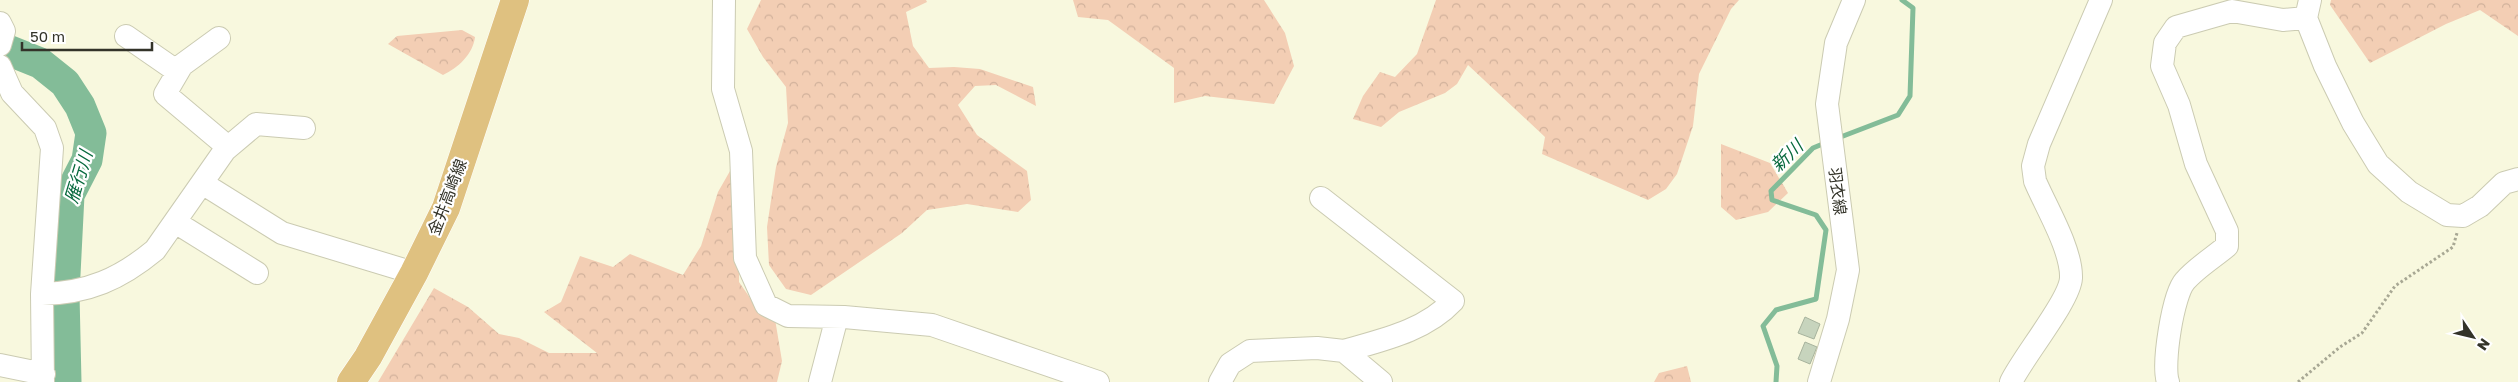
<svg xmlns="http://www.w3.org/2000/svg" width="2518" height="382" viewBox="0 0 2518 382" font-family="'Golos Text','Noto Sans JP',sans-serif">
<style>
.forest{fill:url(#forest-crowns)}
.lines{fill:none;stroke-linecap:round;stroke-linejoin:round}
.stream{stroke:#83bc98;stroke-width:5}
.river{stroke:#83bc98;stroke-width:31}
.building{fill:#c7d4bd;stroke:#a7b39d}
.minor-casing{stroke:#cbcbb2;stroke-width:24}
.major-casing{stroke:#fff;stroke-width:29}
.path{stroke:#a8a894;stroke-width:3;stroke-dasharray:2.5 2.5;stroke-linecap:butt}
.minor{stroke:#fff;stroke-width:22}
.major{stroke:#dfc180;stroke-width:28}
.labels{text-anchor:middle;stroke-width:4.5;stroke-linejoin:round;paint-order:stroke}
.street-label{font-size:16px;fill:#333329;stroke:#fff}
.water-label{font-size:18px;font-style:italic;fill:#07693d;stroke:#fff}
</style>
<defs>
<pattern id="forest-crowns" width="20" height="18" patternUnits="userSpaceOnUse" patternTransform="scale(1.25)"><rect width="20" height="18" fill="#f3ceb4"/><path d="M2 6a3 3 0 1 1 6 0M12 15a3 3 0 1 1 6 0" fill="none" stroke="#d1b19b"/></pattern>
</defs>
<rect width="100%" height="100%" fill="#f8f8de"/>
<path class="forest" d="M761,0H926L927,2L906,12L913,46L929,68L954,67L980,69L1033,87L1036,106L996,85L975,86L958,105L977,135L1027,171L1031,200L1018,212L967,204L927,210L902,233L811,295L786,289L769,265L767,227L776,167L788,123L786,87L763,57L747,29Z
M1073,0H1264L1285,33L1294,66L1274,104L1205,96L1174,103V68L1108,20L1078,17Z
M1436,0H1739L1731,9L1699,74L1693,126L1677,174L1666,189L1648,200L1542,154L1545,137L1468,65L1457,84L1445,93L1399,112L1381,127L1353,119L1363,96L1380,72L1395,77L1417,54Z
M2331,0H2518V36L2480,10L2446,24L2370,63L2330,5Z
M462,30L475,37C473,54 458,68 443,75L388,44L397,36Z
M1721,144L1770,163L1788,193L1768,212L1736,220L1721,207Z
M739,169V282L755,305L774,313L782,361L777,382H378L434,288L468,307L499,334L519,338L549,353H597L544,312L561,302L580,256L613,267L630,254L683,275L701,246L718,192L730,171Z
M1687,366L1691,382H1654L1659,373Z"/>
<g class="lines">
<path class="stream" d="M1838,138L1898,115L1910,96L1913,8L1902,0
M1776,382L1777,366L1763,326L1776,310L1816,299L1826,230L1816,215L1772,200L1771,191L1813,148L1825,143"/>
<path class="river" d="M0,47L40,63L65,83L80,106L91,133L87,160L69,195L64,294L66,382"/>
</g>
<path class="building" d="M1805,317L1820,324L1814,339L1798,333Z
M1805,342L1817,347L1810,364L1798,359Z"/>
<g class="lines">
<defs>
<path id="minor" d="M724,0L723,89L741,151L745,258L766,305L788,316L844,317L932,325L1098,382
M2310,0L2306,18L2325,66L2353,123L2378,164L2409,192L2447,215L2463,216L2480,206L2504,183L2518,179
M0,23L4,31L0,45
M126,36L178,72
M219,38L182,65L165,94L228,147
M0,66L12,93L45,128L52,148L42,294L43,382
M202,183L282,233L414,273
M1321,198L1453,301C1425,331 1382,340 1344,351
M175,222L257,273
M42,294C88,293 120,279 155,250L225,150L256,124L304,128
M0,365L44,374
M820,382L837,317
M1220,382L1230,364L1250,351L1317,348L1344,351L1381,382
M1819,382L1838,319L1848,270L1827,104L1836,43L1854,0
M2011,382C2023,357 2070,300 2071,278C2072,250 2046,207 2035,181L2033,166L2039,144L2101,0
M2168,382C2162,365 2173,294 2185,281C2196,268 2214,257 2227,246V231L2196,164L2179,105L2162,66L2165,43L2176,27L2232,11L2283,20L2306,18"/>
<path id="major" d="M351,382L368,357L414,273L446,208L515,0"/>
</defs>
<use href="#minor" class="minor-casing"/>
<use href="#major" class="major-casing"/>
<path class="path" d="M2298,382L2340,347L2362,333L2395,286L2453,247L2457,233"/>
<use href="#minor" class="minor"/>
<use href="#major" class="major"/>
</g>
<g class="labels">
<g class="street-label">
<text transform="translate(1838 191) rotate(83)" y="6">羽衣線</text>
<text transform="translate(447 197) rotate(-69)" y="6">金井高崎線</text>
</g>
<g class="water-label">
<text transform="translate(1787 156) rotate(-44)" y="6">新川</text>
<text transform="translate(79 177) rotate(-73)" y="6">雁行川</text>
</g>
</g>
<g transform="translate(2473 337) rotate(125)" stroke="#ffffff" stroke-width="4" paint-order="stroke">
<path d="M0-4L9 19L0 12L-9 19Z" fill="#333329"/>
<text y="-8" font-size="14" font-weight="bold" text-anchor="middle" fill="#333329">N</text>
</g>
<path d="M22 42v8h130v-8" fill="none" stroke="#333329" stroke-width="2.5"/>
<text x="30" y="42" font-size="15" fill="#333329" stroke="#ffffff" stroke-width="4" paint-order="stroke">50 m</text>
</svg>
